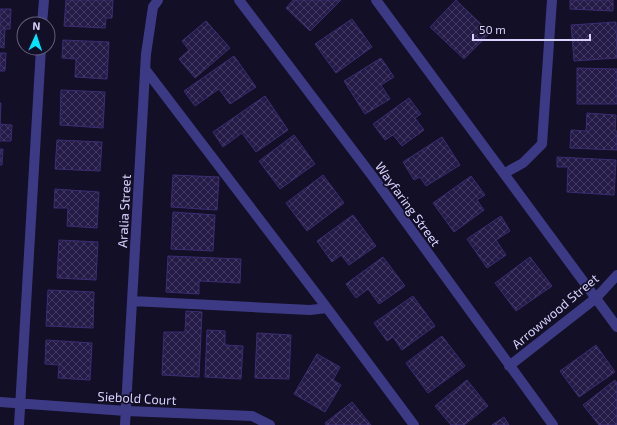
<svg xmlns="http://www.w3.org/2000/svg" width="617" height="425" viewBox="0 0 617 425" font-family="'Exo 2',sans-serif">
<style>
.building{fill:url(#building-cross-hatch);stroke:#3b2d73}
.lines{fill:none;stroke-linecap:round;stroke-linejoin:round}
.minor{stroke:#3d3a85;stroke-width:10}
.labels{text-anchor:middle;stroke-width:3.5;stroke-linejoin:round;paint-order:stroke}
.street-label{font-size:13px;fill:#d9d4ff;stroke:#130f26}
</style>
<defs>
<pattern id="building-cross-hatch" width="8" height="8" patternUnits="userSpaceOnUse"><rect width="8" height="8" fill="#241b47"/><path d="M0 0l8 8M0 8l8-8" fill="none" stroke="#433b63"/></pattern>
</defs>
<rect width="100%" height="100%" fill="#130f26"/>
<path class="building" d="M66,0H113L112,18H106L105,28L64,26Z
M293,0H341L310,31L286,8Z
M456,0L490,33L464,59L430,27Z
M570,0H613V11L570,9Z
M0,9H11L10,29H5L4,48L0,47Z
M352,19L372,47L336,73L315,44Z
M206,21L230,48L195,78L179,59L189,50L182,41Z
M616,22L617,58L574,61L571,25Z
M63,40L109,42L107,79L75,77L76,59L62,58Z
M0,53H6L5,71H0Z
M234,56L256,87L230,104L219,89L195,106L184,91Z
M381,58L394,77L381,85L390,99L365,114L344,81Z
M577,68L617,69V104H577Z
M61,90L105,92L103,128L60,125Z
M265,96L288,130L256,152L242,133L223,147L213,132Z
M409,98L421,114L415,118L424,130L402,146L393,135L385,140L373,124Z
M0,103H1L0,124L12,125L11,141H0Z
M587,113L616,115L615,131H617V150L570,148L571,130L586,131Z
M294,135L315,164L280,189L259,161Z
M442,137L460,165L426,186L420,177L414,180L403,162Z
M57,140L102,142L100,171L55,169Z
M0,149H3L2,165H0Z
M557,157L616,160L614,195L567,192L568,167H557Z
M173,175L219,177L217,210L171,207Z
M323,175L344,203L307,231L286,203Z
M471,176L485,195L477,200L484,210L454,232L433,203Z
M55,189L99,192L97,228L67,226L68,208H54Z
M173,212L215,215L213,251L171,249Z
M353,215L376,246L349,265L341,255L332,262L317,241Z
M501,216L510,231L496,240L506,255L487,268L467,239Z
M59,240L98,242L96,280L57,278Z
M168,256L241,259L240,283L199,281V294L166,292Z
M383,257L405,286L379,304L368,289L356,298L346,284Z
M530,257L552,286L516,311L495,283Z
M48,290L94,292L93,328L46,326Z
M413,296L435,326L402,350L393,337L387,341L374,323Z
M186,311L202,312L199,377L162,375L164,332H185Z
M207,330L225,331V345L243,346L241,379L205,377Z
M257,333L291,335L289,379L255,378Z
M442,336L465,366L428,393L406,363Z
M46,340L92,343L90,380L58,378L59,365L45,364Z
M596,345L615,372L579,397L560,371Z
M317,354L340,367L333,380L341,385L325,412L294,394Z
M467,380L488,406L464,425H451L435,406Z
M615,380L617,383V425H599L583,405Z
M352,402L371,425H326L325,423Z
M504,417L509,425H492Z"/>
<g class="lines">
<path class="minor" d="M239,0L373,177L553,425
M376,0L617,327
M42,24L44,0
M145,69L327,308L414,425
M505,173L523,163L542,144L552,0
M132,301L310,310L327,308
M509,366L596,298L617,275
M0,402L126,411L252,416L270,425
M19,425L41,48
M125,425L146,54L153,7L158,0"/>
</g>
<g class="labels">
<g class="street-label">
<text transform="translate(408 204) rotate(54)" y="5">Wayfaring Street</text>
<text transform="translate(124 211) rotate(-87)" y="5">Aralia Street</text>
<text transform="translate(555 311) rotate(-40)" y="5">Arrowwood Street</text>
<text transform="translate(137 398) rotate(3)" y="5">Siebold Court</text>
</g>
</g>
<g transform="translate(36 36) rotate(3)"><circle r="19" fill="#130f26" stroke="#625e7d"/>
<path d="M0-3L7 15L0 10L-7 15Z" fill="#00e5ff"/>
<text y="-6" font-size="11" font-weight="bold" text-anchor="middle" fill="#d9d4ff">N</text>
</g>
<path d="M473 34v6h117v-6" fill="none" stroke="#d9d4ff" stroke-width="2"/>
<text x="479" y="34" font-size="12" fill="#d9d4ff" stroke="#130f26" stroke-width="3" paint-order="stroke">50 m</text>
</svg>
